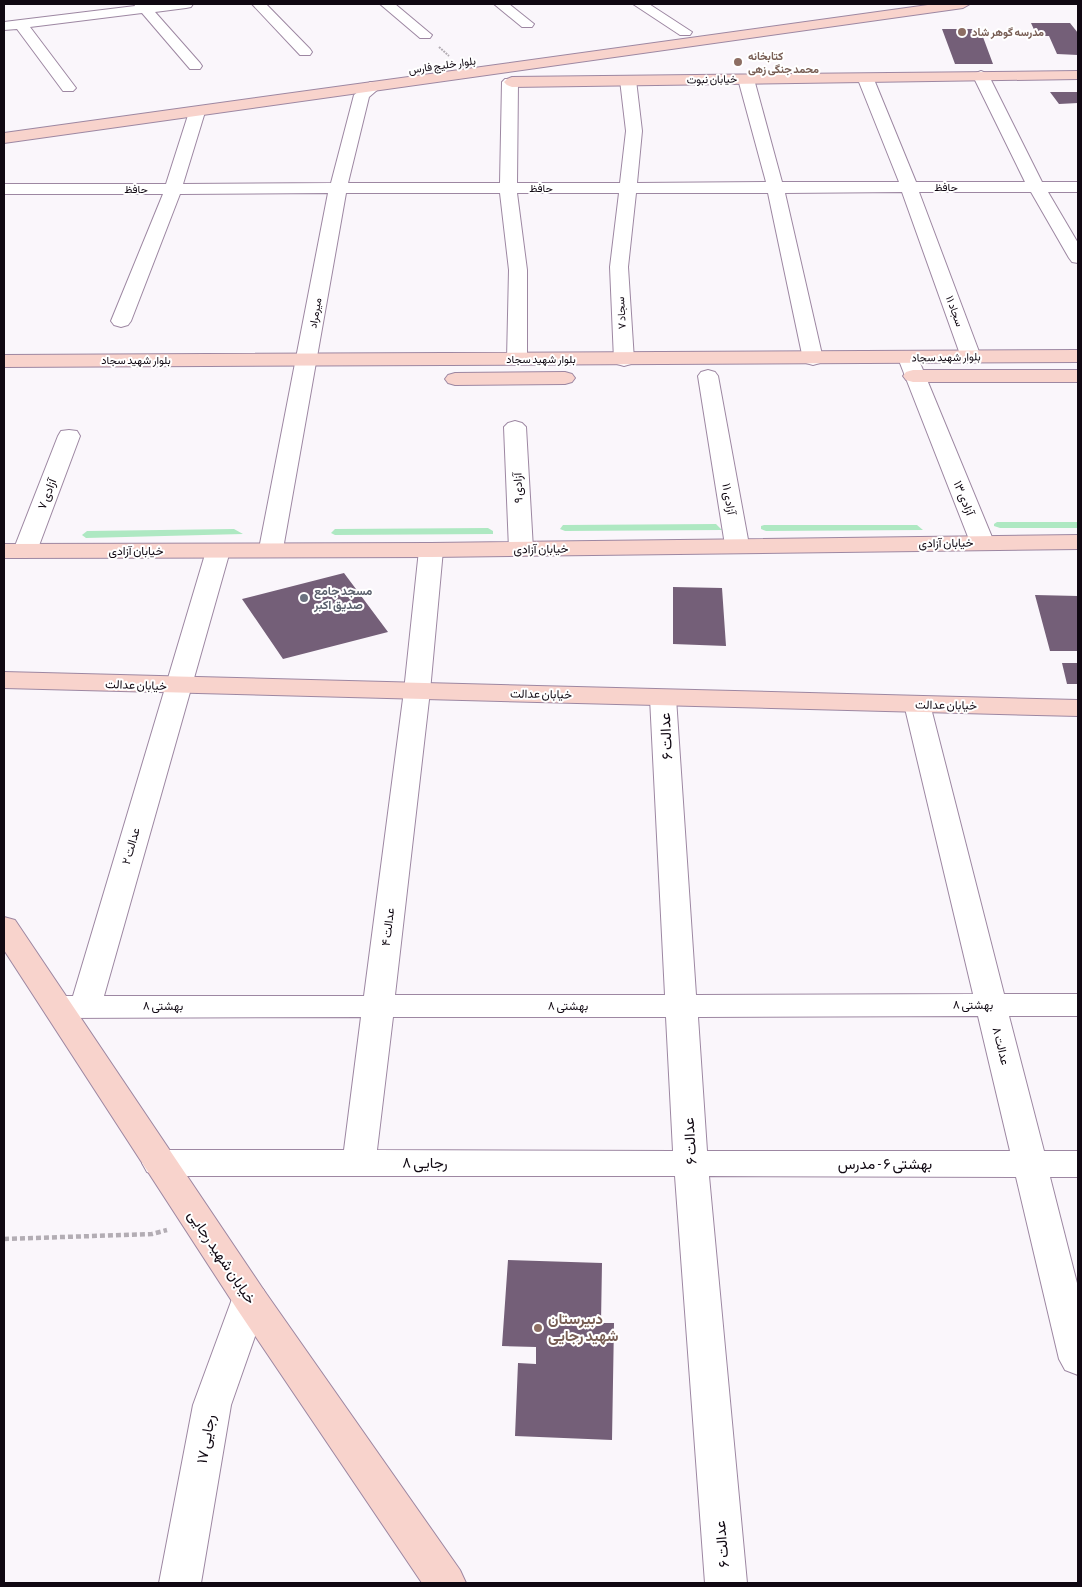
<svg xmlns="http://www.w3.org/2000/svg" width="1082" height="1587" viewBox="0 0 1082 1587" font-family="'Asap Condensed',Vazirmatn,sans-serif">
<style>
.green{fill:#aee8c2}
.building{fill:#745f78}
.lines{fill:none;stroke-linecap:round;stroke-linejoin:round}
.street-casing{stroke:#9d87a2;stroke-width:2}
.secondary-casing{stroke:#9d87a2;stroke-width:2}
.path-far1{stroke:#b3adb4;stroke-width:2;stroke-dasharray:2 1;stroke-linecap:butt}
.path{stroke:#b3adb4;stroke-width:4.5;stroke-dasharray:5 3;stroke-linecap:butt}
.street{fill:#fff;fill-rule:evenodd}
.secondary{fill:#f8d3cc;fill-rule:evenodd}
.education-dot{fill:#8d6e63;stroke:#fff;stroke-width:2}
.worship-dot{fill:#6b7280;stroke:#fff;stroke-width:2}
.labels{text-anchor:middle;stroke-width:4;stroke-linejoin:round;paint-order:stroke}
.far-education-label{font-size:11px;font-weight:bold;fill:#785e54;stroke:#fff;text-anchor:start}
.far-street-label{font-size:11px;fill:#100812;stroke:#fff}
.street-label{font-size:12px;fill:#100812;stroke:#fff}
.worship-label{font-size:12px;font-weight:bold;fill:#5b616d;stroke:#fff;text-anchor:start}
.near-street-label{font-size:15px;fill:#100812;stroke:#fff}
.near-education-label{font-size:15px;font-weight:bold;fill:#785e54;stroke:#fff;text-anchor:start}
</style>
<rect width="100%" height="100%" fill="#faf6fb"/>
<path class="green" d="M997,522H1078V528H1000L994,526V524Z
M716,524L722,530L565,531L560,529L563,525Z
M764,525H917L923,530L766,531L761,529V526Z
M488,528L493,531V534L335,535L331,533L335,529Z
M234,529L243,534L86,538L82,535L87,531Z"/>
<path class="building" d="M1031,23H1070L1078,33V55L1057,54L1049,36H1037Z
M942,29H980L993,64H955Z
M1050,92H1078V103L1059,104Z
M344,573L388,632L283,659L242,599Z
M673,587L722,588L726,646L673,644Z
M1035,595L1078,596V651H1050Z
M1062,663H1078V684H1067Z
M508,1260L602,1263L601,1323H614L612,1440L515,1436L518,1363L536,1364V1347L502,1346Z"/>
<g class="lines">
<defs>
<path id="street" d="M134,4H193L191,7L186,8L155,12L200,63L202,66L200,69H190L142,13L30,27L76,88L73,91H63L17,29L4,30V22L135,6Z
M252,4H266L310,49L312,52L310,55H300Z
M380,4H395L432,35L430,38H420Z
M494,4H509L534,24L532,27H522Z
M633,4H649L692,32L690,35H680Z
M981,71L986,73L989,76L1042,182H1078V192H1048L1078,243V263L1072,262L1069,258L1031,192H919L981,357L978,361L971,363L964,361L961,357L902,192L785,193L823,359L820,363L813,365L806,363L803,359L768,193H636L628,267L634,360L631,364L624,366L617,364L614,360L610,267L619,193H517L527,270V359L524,363L517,365L510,363L507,359L509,270L500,193H346L283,549L279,554L271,556L263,554L259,549L328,193L180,194L131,321L128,325L121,327L114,325L111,321L163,194H4V184H166L189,112L191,109H203L205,112L183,184L331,183L354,95L370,82H380L383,85L369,97L348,183H500L502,82L505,79H515L518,82L517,183H620L626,131L620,80L623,77H633L636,80L642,131L637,183L766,182L738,79L741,76H751L754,79L782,182H899L857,77L860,74H870L873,77L916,182H1025L973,76L976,73Z
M908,352L915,354L918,358L994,542L990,547L982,549L974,547L970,542L898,358L901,354Z
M708,370L715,372L718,376L749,545L745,550L737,552L729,550L725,545L698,376L701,372Z
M515,421L522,423L526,427L533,549L529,554L521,556L513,554L509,549L504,427L508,423Z
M69,430L77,431L80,436L37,551L33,556L25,558L17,556L13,551L58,436L61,431Z
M431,543L439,545L443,550L430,691L395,995H665L650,698L654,693L663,690L672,693L676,698L696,995L973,994L904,704L908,698L917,696L926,698L930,704L1004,994H1078V1016H1009L1044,1151H1078V1177H1050L1078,1287V1375L1065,1370L1059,1359L1016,1177L709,1176L747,1583H705L675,1176H159L147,1172L142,1163L147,1154L159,1150H344L361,1017L58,1018L47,1015L42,1007L47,999L58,996H73L206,551L210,546L218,544L226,546L230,551L104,996H364L404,691L419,550L423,545ZM978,1016L1010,1151H707L698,1017ZM393,1017H666L673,1151L377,1150Z
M250,1284L263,1289L268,1299L231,1405L201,1583H159L193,1405L232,1299L237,1289Z"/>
<path id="secondary" d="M935,4H970L963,8L4,143V133Z
M1078,71V79L512,87L507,85L504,82L507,79L512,77Z
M1078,350V362L4,367V355Z
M913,370H1078V382H913L906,380L903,376L906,372Z
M565,372L572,374L575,378L572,382L565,384L455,385L448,383L445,379L448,375L455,373Z
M1078,535V549L431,557L4,558V544L431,543Z
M4,672L1078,700V716L4,688Z
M4,917L15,920L263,1289L460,1570L466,1583H422L237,1309L4,950Z"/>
</defs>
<use href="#street" class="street-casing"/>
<use href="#secondary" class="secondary-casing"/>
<path class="path-far1" d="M439,47L449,56"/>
<path class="path" d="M4,1239L152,1234L167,1230"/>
<use href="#street" class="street"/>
<use href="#secondary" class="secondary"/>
</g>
<g class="education-dot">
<circle cx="962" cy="32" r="5"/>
<circle cx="738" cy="62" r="5"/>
<circle cx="538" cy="1328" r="5"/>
</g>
<circle class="worship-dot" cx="304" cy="598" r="5"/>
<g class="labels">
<g class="far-education-label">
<text x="972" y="36">مدرسه گوهر شاد</text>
<text x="748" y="60">کتابخانه<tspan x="748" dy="13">محمد جنگی زهی</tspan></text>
</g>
<g class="far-street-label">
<text transform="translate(442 65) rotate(-8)" y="4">بلوار خلیج فارس</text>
<text transform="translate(712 79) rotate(-1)" y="4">خیابان نبوت</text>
<text x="946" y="191">حافظ</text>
<text x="541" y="192">حافظ</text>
<text x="136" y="193">حافظ</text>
<text transform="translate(955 311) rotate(70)" y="4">سجاد ۱۱</text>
<text transform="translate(315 313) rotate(-80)" y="4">میرمراد</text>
<text transform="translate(621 313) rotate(-93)" y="4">سجاد ۷</text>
<text transform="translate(946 357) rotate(-1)" y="4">بلوار شهید سجاد</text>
<text x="541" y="363">بلوار شهید سجاد</text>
<text x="136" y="364">بلوار شهید سجاد</text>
</g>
<g class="street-label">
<text transform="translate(518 488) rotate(-92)" y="4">آزادی ۹</text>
<text transform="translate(47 494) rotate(-69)" y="4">آزادی ۷</text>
<text transform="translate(964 498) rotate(68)" y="4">آزادی ۱۳</text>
<text transform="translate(729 499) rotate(80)" y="4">آزادی ۱۱</text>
<text transform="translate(946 543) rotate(-1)" y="4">خیابان آزادی</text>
<text transform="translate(541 549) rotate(-1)" y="4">خیابان آزادی</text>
<text x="136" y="555">خیابان آزادی</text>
<text transform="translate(136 685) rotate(2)" y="4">خیابان عدالت</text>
<text transform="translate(541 694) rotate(1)" y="4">خیابان عدالت</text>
<text transform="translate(946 705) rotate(1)" y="4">خیابان عدالت</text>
<text transform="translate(131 846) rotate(-74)" y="4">عدالت ۲</text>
<text transform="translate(388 927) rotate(-83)" y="4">عدالت ۴</text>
<text x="973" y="1009">بهشتی ۸</text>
<text x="163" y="1010">بهشتی ۸</text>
<text x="568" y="1010">بهشتی ۸</text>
<text transform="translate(1001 1046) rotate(76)" y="4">عدالت ۸</text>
</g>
<g class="worship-label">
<text x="314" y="595">مسجد جامع<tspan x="314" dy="14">صدیق اکبر</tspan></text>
</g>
<g class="near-street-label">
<text transform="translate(666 736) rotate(-93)" y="5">عدالت ۶</text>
<text transform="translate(690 1141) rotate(-94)" y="5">عدالت ۶</text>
<text x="425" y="1168">رجایی ۸</text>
<text x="885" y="1169">بهشتی ۶ - مدرس</text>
<text transform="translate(222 1257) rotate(56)" y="5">خیابان شهید رجایی</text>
<text transform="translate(206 1439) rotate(-80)" y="5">رجایی ۱۷</text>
<text transform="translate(722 1544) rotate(-95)" y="5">عدالت ۶</text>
</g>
<g class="near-education-label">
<text x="548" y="1324">دبیرستان<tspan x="548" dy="17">شهید رجایی</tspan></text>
</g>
</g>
<rect width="1082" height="1587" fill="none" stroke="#100812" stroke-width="10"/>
</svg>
